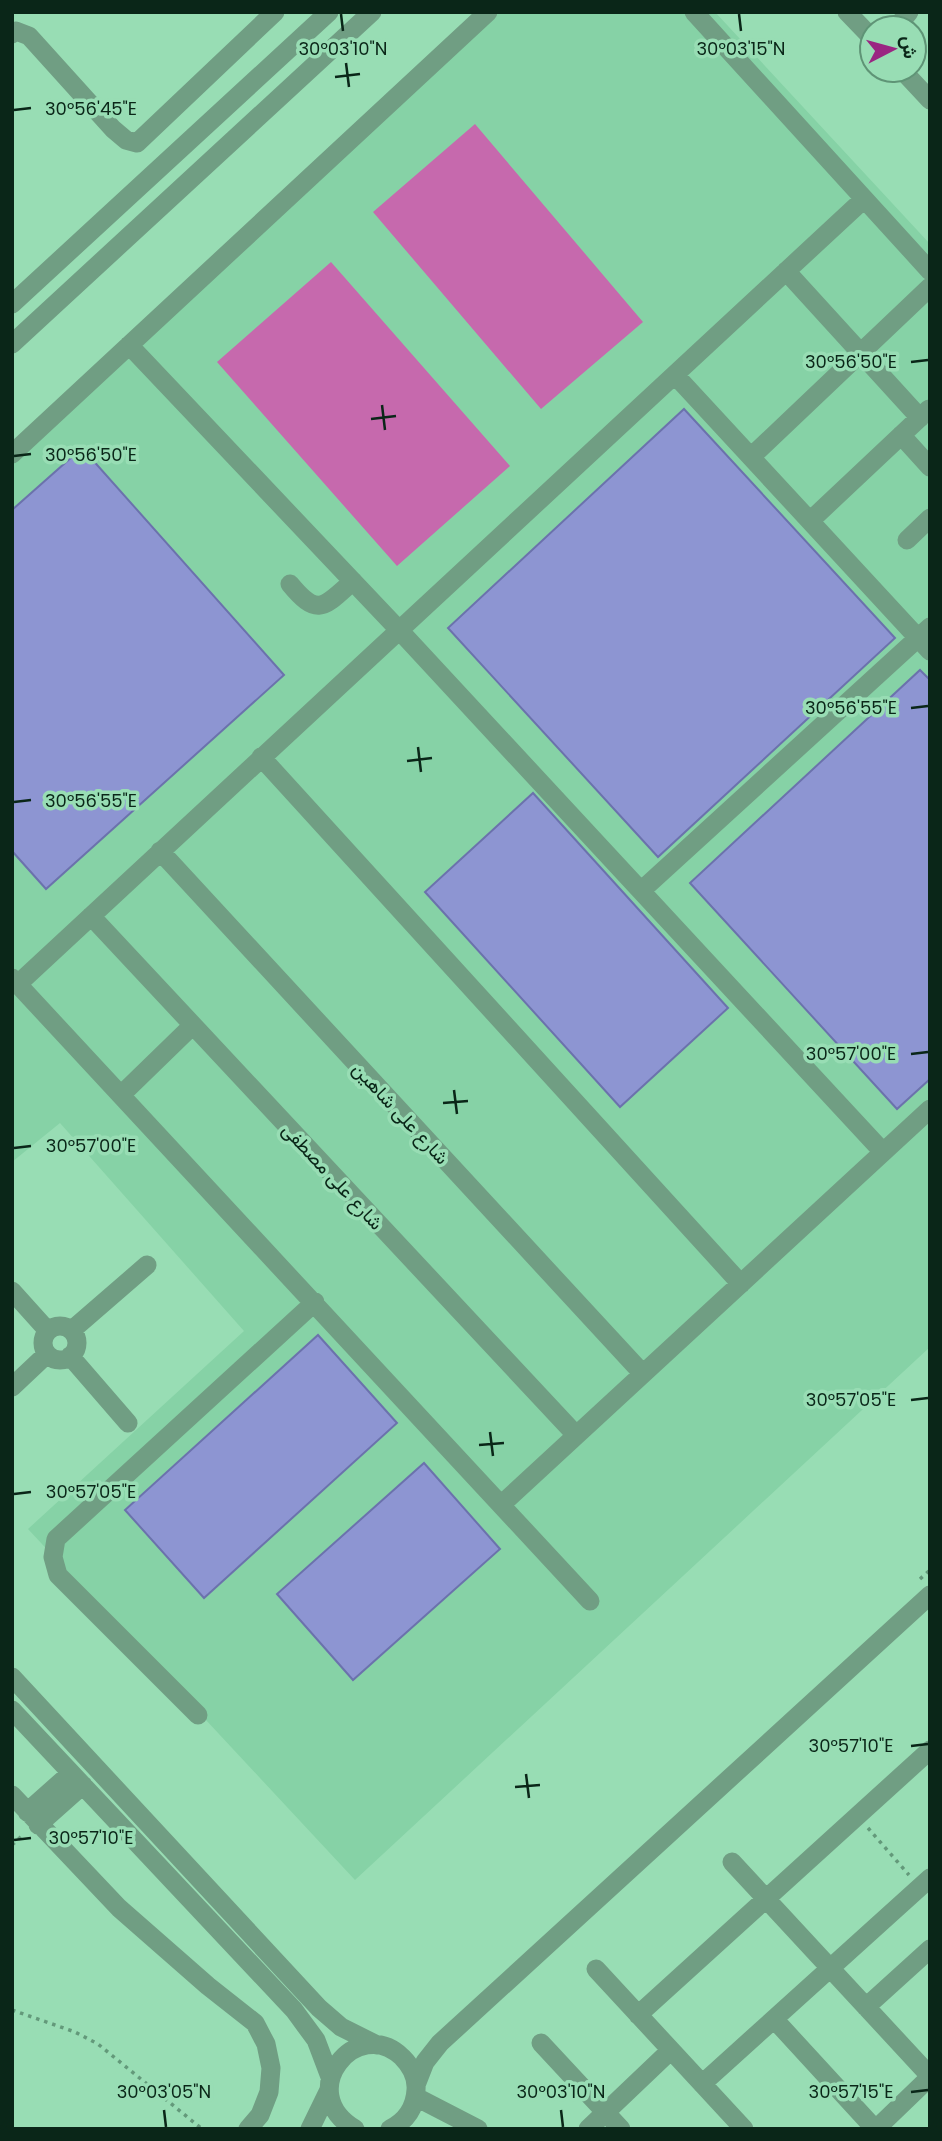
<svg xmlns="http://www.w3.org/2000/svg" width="942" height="2141" viewBox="0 0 942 2141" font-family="Poppins,Vazirmatn,sans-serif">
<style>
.built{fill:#86d2a6}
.water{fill:#c669ad}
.building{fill:#8d95d2;stroke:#6b72ac;stroke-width:2}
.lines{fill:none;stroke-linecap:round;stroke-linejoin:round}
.path{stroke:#63997a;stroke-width:3.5;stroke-dasharray:3.5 5;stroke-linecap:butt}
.minor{stroke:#709e83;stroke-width:19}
.ticks{fill:none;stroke:#0a2618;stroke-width:2.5}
.labels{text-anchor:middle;stroke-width:7;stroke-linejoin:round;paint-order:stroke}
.street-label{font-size:19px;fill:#0a2618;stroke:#98ddb4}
.ticks-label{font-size:18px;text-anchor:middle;fill:#0a2618;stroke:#98ddb4;stroke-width:7;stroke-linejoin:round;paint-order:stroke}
</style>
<rect width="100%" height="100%" fill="#98ddb4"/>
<path class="built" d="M478,12H715L930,244V1347L355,1880L28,1529L244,1331L60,1123L12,1162V446Z"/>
<path class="water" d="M475,124L643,322L541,409L373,212Z
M331,262L510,466L397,566L217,362Z"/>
<path class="building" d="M684,409L895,638L658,857L448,628Z
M82,448L284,675L46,889L12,851V510Z
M920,670L930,680V1079L897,1109L690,883Z
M533,793L728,1008L620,1107L425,892Z
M318,1335L397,1423L204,1598L125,1510Z
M424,1463L500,1549L353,1680L277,1594Z"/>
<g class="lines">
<path class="path" d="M920,1579L930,1570
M868,1828L909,1875
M12,1845L24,1834
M12,2010L75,2032L98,2044L202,2129"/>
<path class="minor" d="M694,12L930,271
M847,12L872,38
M896,28L909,12
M12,34L16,31L29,36L113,129L126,140L137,143L275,12
M902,70L930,100
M786,271L920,418
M12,304L329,12
M12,344L372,12
M129,345L400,631L883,1152
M675,375L930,651
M901,435L930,467
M12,454L488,12
M751,457L930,287
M810,521L929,409
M907,540L930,518
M290,584C318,618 324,607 353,581
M261,757L741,1284
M160,851L643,1374
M642,890L930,627
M91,916L576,1435
M12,978L590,1601
M18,984L864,199
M121,1095L193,1025
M12,1291L48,1331
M43 1343a17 17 0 1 1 34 0a17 17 0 1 1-34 0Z
M72,1330L147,1265
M70,1356L128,1423
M12,1387L47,1354
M502,1504L930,1109
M12,1677L319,2008L341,2027L377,2045
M12,1710L294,2010L316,2040L330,2077
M198,1715L58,1575L53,1557L56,1539L315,1302
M12,1795L119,1908L208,1986L255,2023L266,2044L271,2068L269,2092L260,2115L248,2129
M27,1812L71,1773
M38,1825L83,1785
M732,1862L930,2076
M596,1969L744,2129
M866,2007L930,1949
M638,2015L930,1750
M774,2019L875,2129
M541,2043L621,2129
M702,2084L930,1878
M416,2085L425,2062L440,2043L930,1595
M416,2097L478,2129
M310,2129L329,2090
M355,2129C293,2092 357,2014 402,2057C411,2066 417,2077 416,2090C415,2108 406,2121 390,2129
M588,2129L671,2050
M876,2129L930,2077"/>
</g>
<path class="ticks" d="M341,14L343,31M739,14L741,31M346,63L349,87M335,77L360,74M14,110L31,108M911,362L928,360M382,405L385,430M371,419L396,416M14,456L31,454M911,708L928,706M418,747L421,772M407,761L432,758M14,802L31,800M911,1054L928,1052M454,1090L457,1114M443,1103L468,1101M14,1148L31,1146M911,1400L928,1398M490,1432L493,1456M479,1445L504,1443M14,1494L31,1492M911,1746L928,1744M526,1774L529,1798M515,1787L540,1785M14,1840L31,1838M911,2092L928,2090M164,2110L166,2127M561,2110L563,2127"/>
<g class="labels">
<g class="street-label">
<text transform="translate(401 1113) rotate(47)" y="7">شارع على شاهين</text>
<text transform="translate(333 1176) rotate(47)" y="7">شارع على مصطفى</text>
</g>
</g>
<g class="ticks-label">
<text x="343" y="55">30°03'10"N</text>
<text x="741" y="55">30°03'15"N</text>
<text x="91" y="115">30°56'45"E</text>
<text x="851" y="368">30°56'50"E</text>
<text x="91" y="461">30°56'50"E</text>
<text x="851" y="714">30°56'55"E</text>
<text x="91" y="807">30°56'55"E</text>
<text x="851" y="1060">30°57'00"E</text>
<text x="91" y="1152">30°57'00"E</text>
<text x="851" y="1406">30°57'05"E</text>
<text x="91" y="1498">30°57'05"E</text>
<text x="851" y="1752">30°57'10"E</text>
<text x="91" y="1844">30°57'10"E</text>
<text x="851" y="2098">30°57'15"E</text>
<text x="164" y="2098">30°03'05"N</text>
<text x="561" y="2098">30°03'10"N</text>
</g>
<rect width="942" height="2141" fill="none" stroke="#0a2618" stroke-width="28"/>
<g transform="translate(893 49) rotate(84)"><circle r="33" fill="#98ddb4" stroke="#5f9476" stroke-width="2"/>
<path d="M0-5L12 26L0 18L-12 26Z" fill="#9a2682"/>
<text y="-10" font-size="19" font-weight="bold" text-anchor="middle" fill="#0a2618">ش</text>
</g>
</svg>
